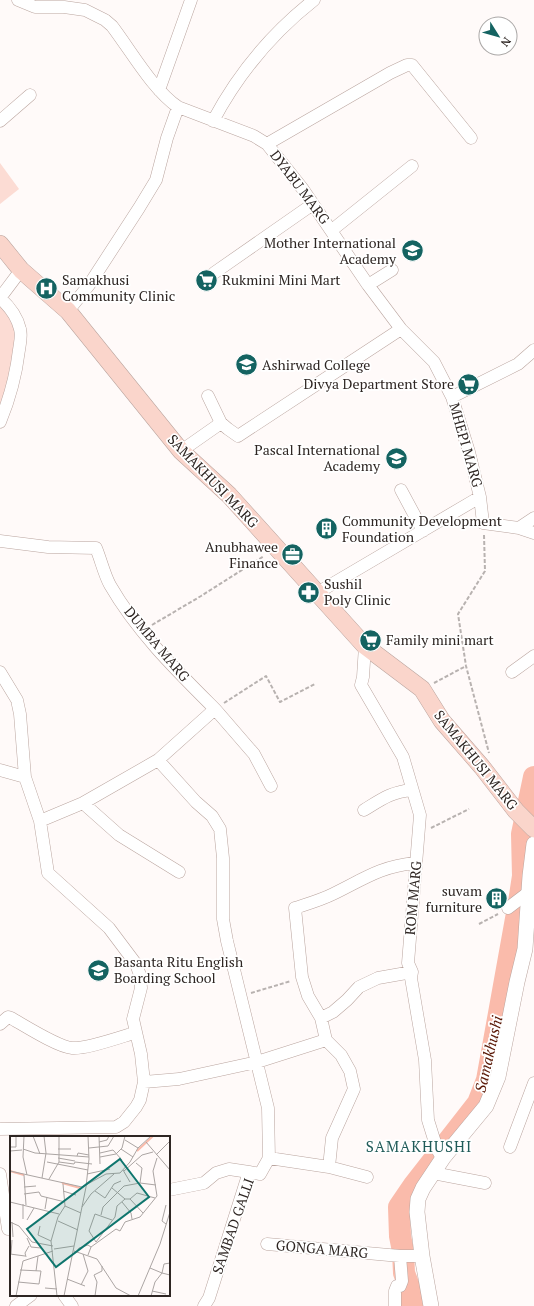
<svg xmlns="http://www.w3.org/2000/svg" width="534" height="1306" viewBox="0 0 534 1306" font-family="'PT Serif',serif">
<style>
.green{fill:#fcdcd4}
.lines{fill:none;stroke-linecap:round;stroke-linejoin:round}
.river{stroke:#fabbab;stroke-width:22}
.minor-casing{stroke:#baa59f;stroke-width:13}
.tertiary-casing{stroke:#baa59f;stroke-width:16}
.secondary-casing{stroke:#baa59f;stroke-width:18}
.path{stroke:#b8b2b0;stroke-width:2;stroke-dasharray:4 2;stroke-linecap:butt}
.minor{stroke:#fff;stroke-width:12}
.tertiary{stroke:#fff;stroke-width:15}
.secondary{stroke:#fad5cb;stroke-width:17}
.labels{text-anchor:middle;stroke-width:3.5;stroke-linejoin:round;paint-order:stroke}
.street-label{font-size:14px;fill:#2e2623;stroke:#fff}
.poi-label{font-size:14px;fill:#2e2623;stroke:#fff;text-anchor:start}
.water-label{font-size:15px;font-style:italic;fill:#5a1806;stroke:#fff}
.neighbourhood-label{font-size:15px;letter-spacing:1px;fill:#205b58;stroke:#fff}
.inset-river{fill:none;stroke:#fabbab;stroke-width:2}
.inset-road{fill:none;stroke:#aba5a3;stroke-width:1}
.view{fill:#0f766e;fill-opacity:0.15;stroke:#0f766e;stroke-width:2}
.inset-edge{fill:none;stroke:#2e2623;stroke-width:2}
</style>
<rect width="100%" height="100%" fill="#fffaf9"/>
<path class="green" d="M0,163L19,189L0,204Z
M0,307L4,309L16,328L15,348L0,414Z"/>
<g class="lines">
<path class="river" d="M412,1306L410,1289L404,1273L403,1251L400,1236L399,1207L414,1185L478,1103L487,1080L519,902L523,876L522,834L534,777"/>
<defs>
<path id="minor" d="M18,0L35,7H64L85,10L105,20L112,26C131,51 153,90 178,107L254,136L267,144L302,188L368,285L401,329L434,362L452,397L469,452L480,497L483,523L519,528L534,533
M159,90L191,0
M0,121L30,95
M213,121C238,74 272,33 314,0
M267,144L390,73L407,65H412L471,138
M332,230L412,166
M214,273L313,204
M368,285L392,270
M0,298C10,307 17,316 20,329C22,335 20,343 19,350C16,375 10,398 0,422
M0,298L21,270
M68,311L89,285L139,208L156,180L167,138L178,107
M208,396L221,423
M452,397L518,364L534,350
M181,451L221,423L228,429L238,436L401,329
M401,490L423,531
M519,528L534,518
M0,541L48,547L96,548C101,560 104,574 110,585C137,632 177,671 215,709L158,760L83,803L40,821
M317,593L480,497
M365,646L363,677L361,685L403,757L420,815L408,963L412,972L411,978L425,1060L428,1120L437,1149L441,1156L443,1158
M0,672L17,700L20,714L25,777L40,821L48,873L109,928L136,964L140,975L141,988L133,1019L141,1054L144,1082L140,1100L136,1107L124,1122L116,1127L0,1129
M512,672L534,656
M215,709L254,754L271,786
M158,760L196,802L212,816L220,829L223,858V919L227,941L268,1108L269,1158L260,1174L249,1172L209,1298L204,1306
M0,770L25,777
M83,803L119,835L179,872
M364,810C382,799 391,792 412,790
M508,908L529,892
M321,1018L333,1012L347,1000L359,987L378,978L412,972
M0,1024L8,1017L11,1018C25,1026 58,1047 72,1048C88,1049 119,1037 135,1033
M144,1082L179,1079L257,1062L326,1040
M510,1147L534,1083
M269,1158L329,1167L367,1177
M329,1167L332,1138L354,1089L350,1071L341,1055L326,1040L321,1018L308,996L302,977L295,908C307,904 321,900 333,894C362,880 381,866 415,863
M433,1173L485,1183
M0,1174L8,1229
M169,1190L204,1183L216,1173L229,1169L249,1172
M267,1244L400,1256H422
M64,1295L72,1306
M16,1306L31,1295
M395,1306V1291L397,1286H400L402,1281L400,1256"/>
<path id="tertiary" d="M431,1306L422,1256L417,1212L418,1199L423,1188L443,1158L486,1106L498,1077L517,982L525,949L530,876L534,844"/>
<path id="secondary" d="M0,244L21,270L68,311L181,451L229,495L365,646L422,689L442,721L482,767L516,811L534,829"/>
</defs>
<use href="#minor" class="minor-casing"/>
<use href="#tertiary" class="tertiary-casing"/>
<use href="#secondary" class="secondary-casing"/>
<path class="path" d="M484,535L485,571L458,614L466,666L489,753
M152,625L201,596L264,556
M434,683L466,666
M224,703L266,676L280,702L315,684
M431,828L469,809
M479,924L498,914
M251,993L291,981"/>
<use href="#minor" class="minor"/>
<use href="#tertiary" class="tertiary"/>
<use href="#secondary" class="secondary"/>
</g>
<defs>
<symbol id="school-disc" viewBox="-11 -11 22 22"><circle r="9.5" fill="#146361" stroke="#fff"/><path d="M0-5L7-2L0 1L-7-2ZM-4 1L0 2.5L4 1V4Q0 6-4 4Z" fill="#fff"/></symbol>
<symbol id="supermarket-disc" viewBox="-11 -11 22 22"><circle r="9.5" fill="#146361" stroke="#fff"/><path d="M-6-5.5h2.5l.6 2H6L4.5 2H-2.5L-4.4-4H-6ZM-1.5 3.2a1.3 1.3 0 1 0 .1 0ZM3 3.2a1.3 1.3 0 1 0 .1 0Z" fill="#fff"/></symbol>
<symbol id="hospital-disc" viewBox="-11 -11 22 22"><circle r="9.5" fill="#146361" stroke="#fff"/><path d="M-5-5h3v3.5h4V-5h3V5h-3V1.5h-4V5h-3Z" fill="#fff"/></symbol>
<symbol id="university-disc" viewBox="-11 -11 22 22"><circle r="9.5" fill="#146361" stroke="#fff"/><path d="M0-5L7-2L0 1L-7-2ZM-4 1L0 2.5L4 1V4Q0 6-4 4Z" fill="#fff"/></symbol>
<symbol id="building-disc" viewBox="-11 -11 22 22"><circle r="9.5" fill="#146361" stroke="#fff"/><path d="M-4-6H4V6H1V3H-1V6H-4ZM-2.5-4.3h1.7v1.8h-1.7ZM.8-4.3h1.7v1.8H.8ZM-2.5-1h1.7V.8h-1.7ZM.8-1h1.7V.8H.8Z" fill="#fff"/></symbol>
<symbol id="office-disc" viewBox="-11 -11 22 22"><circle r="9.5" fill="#146361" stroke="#fff"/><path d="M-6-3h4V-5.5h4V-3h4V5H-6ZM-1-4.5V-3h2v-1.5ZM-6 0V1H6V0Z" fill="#fff"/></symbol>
<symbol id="pharmacy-disc" viewBox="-11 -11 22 22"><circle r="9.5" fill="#146361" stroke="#fff"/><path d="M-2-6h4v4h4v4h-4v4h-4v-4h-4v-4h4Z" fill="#fff"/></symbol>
</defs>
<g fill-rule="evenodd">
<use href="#school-disc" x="400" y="238" width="25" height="25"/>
<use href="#supermarket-disc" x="194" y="268" width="25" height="25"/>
<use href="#hospital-disc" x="34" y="276" width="25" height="25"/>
<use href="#university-disc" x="234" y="352" width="25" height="25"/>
<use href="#supermarket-disc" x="456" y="372" width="25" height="25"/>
<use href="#school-disc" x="384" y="446" width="25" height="25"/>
<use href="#building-disc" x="314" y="516" width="25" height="25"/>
<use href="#office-disc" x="280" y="542" width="25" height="25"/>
<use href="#pharmacy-disc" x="296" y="580" width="25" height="25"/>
<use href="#supermarket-disc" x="358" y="628" width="25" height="25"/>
<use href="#building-disc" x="484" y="886" width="25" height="25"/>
<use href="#school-disc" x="86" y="958" width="25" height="25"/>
</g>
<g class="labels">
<g class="street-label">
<text transform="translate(300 187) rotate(53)" y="5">DYABU MARG</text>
<text transform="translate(466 445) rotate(74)" y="5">MHEPI MARG</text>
<text transform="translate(213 481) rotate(46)" y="5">SAMAKHUSI MARG</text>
<text transform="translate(157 644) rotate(50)" y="5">DUMBA MARG</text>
<text transform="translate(476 760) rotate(51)" y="5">SAMAKHUSI MARG</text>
<text transform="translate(413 898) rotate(-85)" y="5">ROM MARG</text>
<text transform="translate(233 1226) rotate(-71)" y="5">SAMBAD GALLI</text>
<text transform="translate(322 1249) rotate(5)" y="5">GONGA MARG</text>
</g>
<g class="poi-label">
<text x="396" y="248" text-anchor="end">Mother International<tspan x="396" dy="16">Academy</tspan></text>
<text x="62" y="285">Samakhusi<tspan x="62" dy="16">Community Clinic</tspan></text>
<text x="222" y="285">Rukmini Mini Mart</text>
<text x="262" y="370">Ashirwad College</text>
<text x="454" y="389" text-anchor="end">Divya Department Store</text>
<text x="380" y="455" text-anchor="end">Pascal International<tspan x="380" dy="16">Academy</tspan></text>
<text x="342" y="526">Community Development<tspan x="342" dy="16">Foundation</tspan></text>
<text x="278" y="552" text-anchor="end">Anubhawee<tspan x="278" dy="16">Finance</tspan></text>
<text x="324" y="589">Sushil<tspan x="324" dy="16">Poly Clinic</tspan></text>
<text x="386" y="645">Family mini mart</text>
<text x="482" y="896" text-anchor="end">suvam<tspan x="482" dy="16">furniture</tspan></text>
<text x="114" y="967">Basanta Ritu English<tspan x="114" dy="16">Boarding School</tspan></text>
</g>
<g class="water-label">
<text transform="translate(489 1054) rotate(-77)" y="5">Samakhushi</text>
</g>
<g class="neighbourhood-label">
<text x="419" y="1152">SAMAKHUSHI</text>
</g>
</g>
<g transform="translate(10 1136)">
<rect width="160" height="160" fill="#fffaf9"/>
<path class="inset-river" d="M127,15L143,0M0,35L14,39M52,47L70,52"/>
<path class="inset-road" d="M14,0L13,21L17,39M23,0L30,18M89,0L90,28M115,4L128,12M89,6L97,4L99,0M136,6L160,34M0,11H6V0M79,12L98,10L104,0M13,13L25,17L79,21M48,13H61M111,13L123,21M0,15L12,14M90,17L103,14L112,24M146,19L160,5M67,20L68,17L79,19M90,21L106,18L112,12L115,0M48,22L65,25M37,26L78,34M49,26L64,28L65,26M65,26L82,28M113,34L120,46M0,35L72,51L96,38L110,37L120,26L128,12L141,0M114,35L132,19L143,16M77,38L100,33M14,39L16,69M32,42L36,17L34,0M39,43L49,26V0M130,47L146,49M53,48L55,70M114,50L130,47L132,32L126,27M14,51L26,50M102,52L115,63M53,55L66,59M85,55L95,62L104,48L111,45M14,58L29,56L31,60L55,66M115,63H120L133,77M120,63L127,57L145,62M0,66L49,78M112,66L121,77L122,83M55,70L71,77M72,71L81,58L104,38M35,73L37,61M91,79L93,71L114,50M13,83V68M17,84L24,72M48,85L68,94M0,86L9,90L22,106L43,110M2,86L3,101M156,88L152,85L156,69M30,90L28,99L41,105M17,102L21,111L31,112M86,106L105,81L107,70L115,63M86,106L79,95L85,78L102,84M81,111L106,93L110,95L115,86L130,81L147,60L143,35L147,22M44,113L64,110M64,115L87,123L106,152L121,160M67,115L69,112L78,109L81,111L78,119M0,118L15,120M1,118L2,104M16,121L15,117L19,110M140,132L152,137L154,128L160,127M26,135L28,120M57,143L75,150M8,146L29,148L31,135L10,134M71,149L78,135L73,118M35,152L47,153M142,155L156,158M6,160L13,125L43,115M47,160L41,105L48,81L55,70M54,160L76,51L79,23L78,0M85,160L87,146L84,139L92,135V130M128,160L150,108L160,76M141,160L145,146L152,137L160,139"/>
<path class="view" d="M110,23L139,61L46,131L17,93Z"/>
<rect width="160" height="160" class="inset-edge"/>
</g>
<g transform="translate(498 36) rotate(127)"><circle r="19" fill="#ffffff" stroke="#aba8a7"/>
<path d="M0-3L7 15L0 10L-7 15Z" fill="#146361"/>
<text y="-6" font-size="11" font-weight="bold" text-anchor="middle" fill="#2e2623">N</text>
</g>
</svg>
